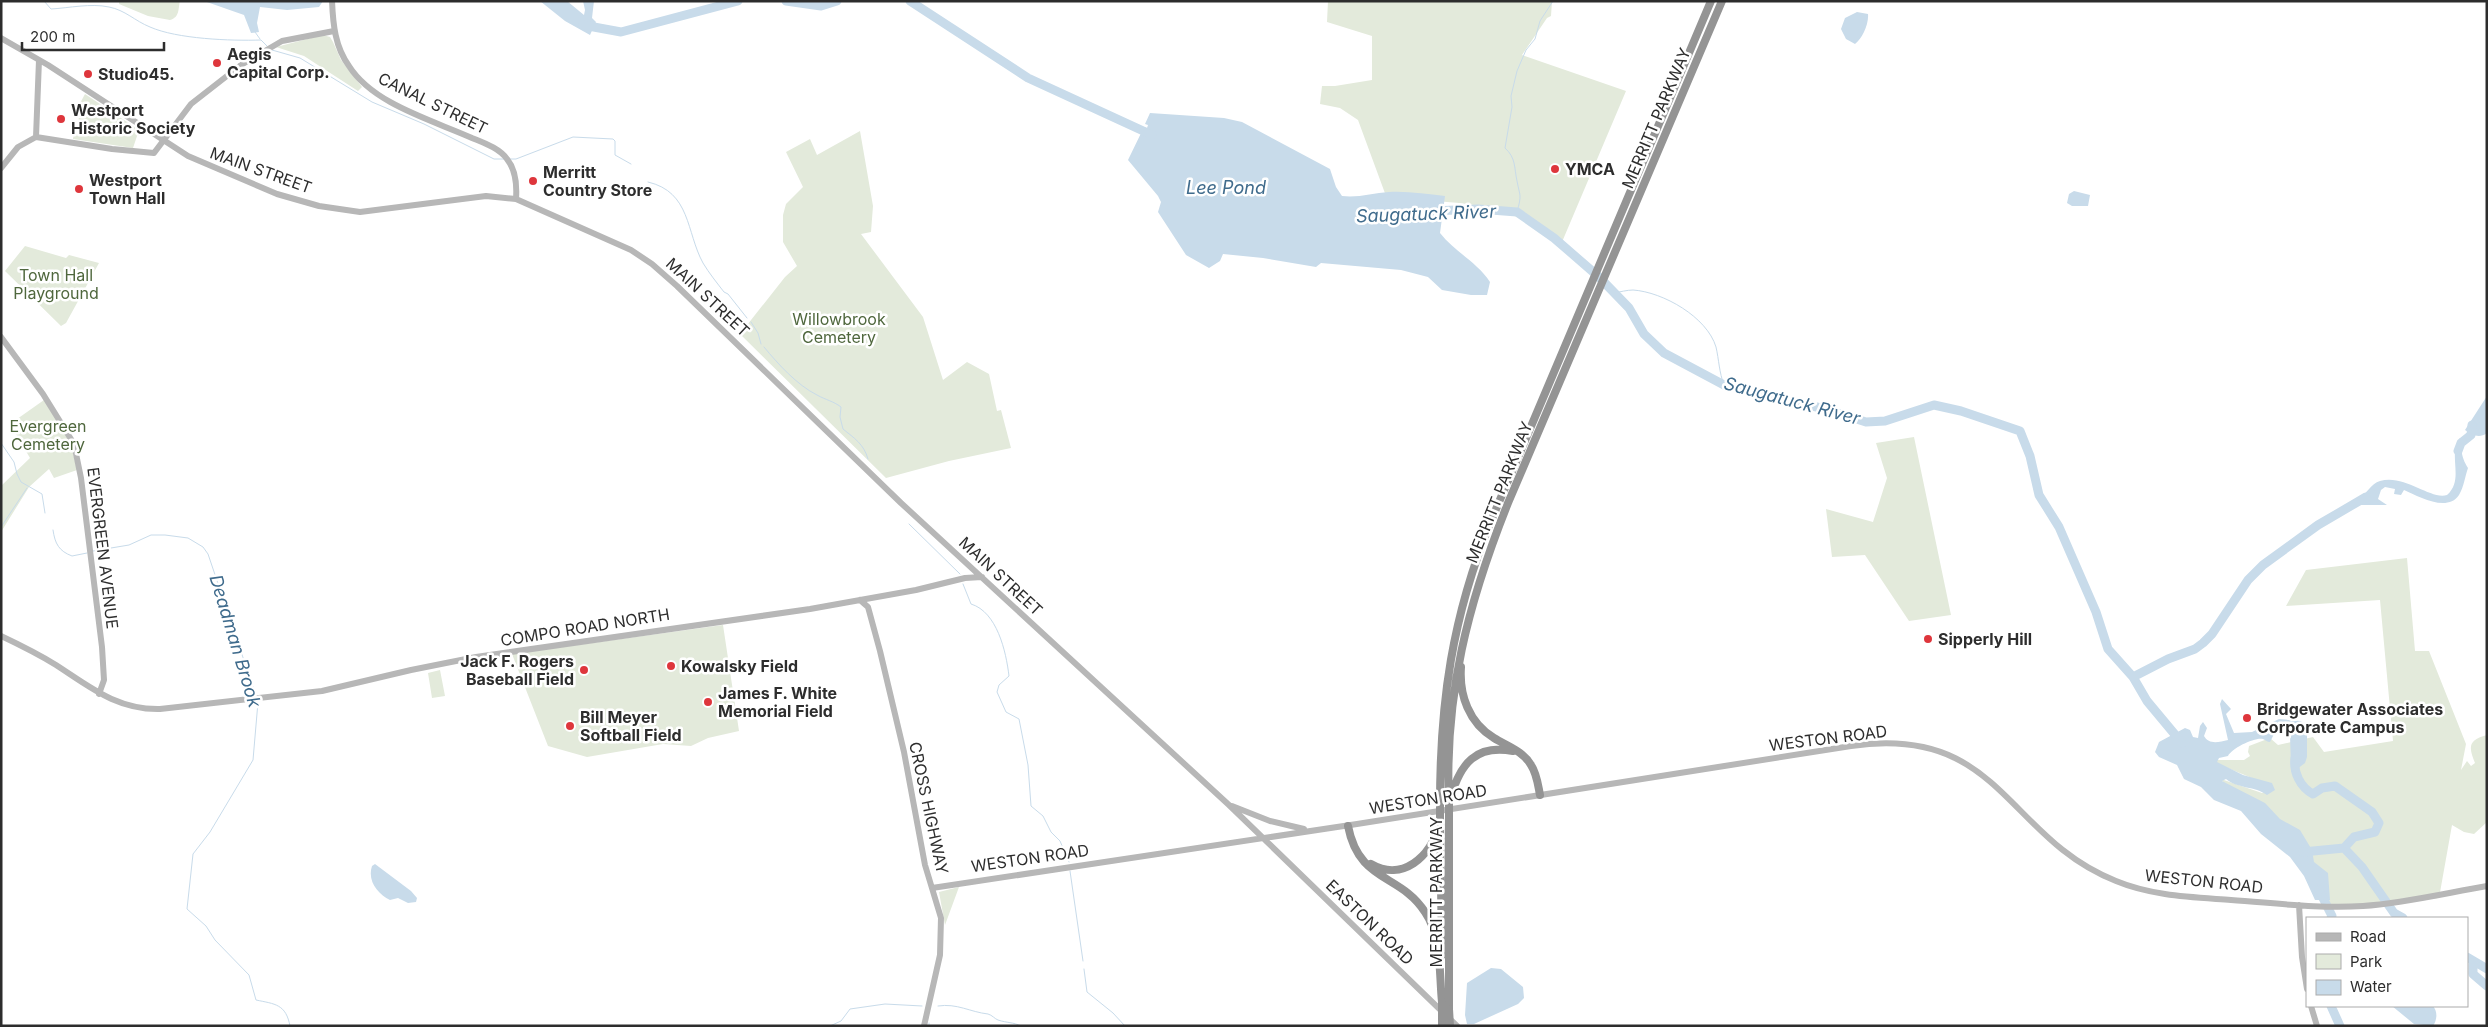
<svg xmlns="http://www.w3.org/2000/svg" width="2488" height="1027" viewBox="0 0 2488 1027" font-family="Inter,sans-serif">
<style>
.green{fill:#e3eadb}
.water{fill:#c8dbea}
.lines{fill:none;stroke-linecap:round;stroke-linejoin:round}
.stream{stroke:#c8dbea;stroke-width:1}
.river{stroke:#c8dbea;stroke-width:9}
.secondary{stroke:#b7b7b7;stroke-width:6}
.highway{stroke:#949494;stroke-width:8}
.highway-bridge{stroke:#949494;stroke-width:8}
.poi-dot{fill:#de363c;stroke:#fff;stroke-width:2}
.labels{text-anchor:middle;stroke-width:5;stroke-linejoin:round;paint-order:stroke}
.poi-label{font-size:16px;font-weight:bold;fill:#2d2d2d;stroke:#fff;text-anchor:start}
.street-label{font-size:16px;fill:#2d2d2d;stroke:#fff}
.park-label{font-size:16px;fill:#4f673d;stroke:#fff}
.water-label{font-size:18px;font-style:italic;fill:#3f6b8c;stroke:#fff}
</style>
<rect width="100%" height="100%" fill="#fff"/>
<path class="green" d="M119,1H180C178,9 180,17 170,20L148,16L119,4Z
M1328,1H1552L1551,16L1547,18L1522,55L1626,91L1562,242C1532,218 1486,204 1447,202C1435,201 1423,204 1412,203C1403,202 1394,198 1386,196L1358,120L1340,108L1320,104L1322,86H1335L1372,80V36L1327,22Z
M323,35L330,37L333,42L341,60L362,87L358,91L304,56L276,47Z
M85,94L139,130L133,148L73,139L75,126L79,124L78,107Z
M860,131L873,206L871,232L861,234L923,317L943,380L967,362L989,374L997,411L1001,410L1011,448L949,461L886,478L740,334L785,277L797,266L783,242V215L786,204L803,187L786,152L810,139L817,155Z
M25,246L66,258L69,255L99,263L66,323L61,326L5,271Z
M44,400L70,441L77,470L54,478L49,469L29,487L1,532V486L30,458L10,424Z
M1914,437L1951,615L1909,621L1865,555L1832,557L1826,509L1873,522L1887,478L1876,443Z
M2407,558L2415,651H2429L2466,744L2461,770L2467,761L2471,766L2475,763C2469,748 2467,740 2487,735V822L2474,834L2464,832L2452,825L2439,898L2326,908L2320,899V882L2226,787L2221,779L2262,793L2270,791L2259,781L2218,764L2213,760H2244L2250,756L2248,752L2249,746L2270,738L2278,745L2313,737L2324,752L2393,741L2380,600L2286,606L2306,570Z
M723,625L739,731L708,738L691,746L663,744L587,757L548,746L512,654Z
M440,670L445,696L432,698L428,673Z
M959,887L945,925L939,892Z"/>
<path class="water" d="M204,1H323L319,7L287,10L260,7L257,23L259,32L251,33L244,15Z
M540,1H567L584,15L585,10L583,1H594L592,18L596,22L590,35L565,21Z
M1857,12L1868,14C1869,24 1862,39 1855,44L1846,39L1841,29L1845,18Z
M1150,113L1224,118L1242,122L1330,169L1336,187L1342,196C1358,198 1373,193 1389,192C1408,191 1426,194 1445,196L1440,233C1455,252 1477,262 1490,282L1487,295H1471L1442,290L1428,277L1401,270L1321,263L1316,267L1263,258L1223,254L1220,261L1209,268L1186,255L1158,212L1161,202L1158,196L1128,160L1144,127L1147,128L1148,125L1145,124Z
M2074,191L2090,195L2088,206H2072L2067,203L2069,194Z
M2487,396V433C2479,439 2472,435 2465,430Z
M2460,438L2464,440C2459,450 2463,460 2468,468C2465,476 2464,487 2459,495C2447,513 2418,496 2404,490L2401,495L2394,494L2395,489L2385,487L2381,490L2378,499L2387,505H2357L2356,500C2366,496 2371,483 2380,481C2405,474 2430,500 2447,495C2465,479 2447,455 2460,438Z
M2222,699L2231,709L2226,714L2234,733L2252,732L2279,719L2301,721L2307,731V757L2305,763L2297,769L2291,767L2290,735L2281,729L2275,732L2270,742C2267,742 2266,740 2263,739C2255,737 2232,748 2228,756L2219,758L2217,762L2243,775L2272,783L2275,790L2267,795C2255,786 2238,789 2226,779L2222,781L2265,803L2280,819L2300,830L2312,850L2314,862L2328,873L2330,900H2315L2304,876L2290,857L2261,834L2241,811L2214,800L2201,787L2184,779L2177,765L2159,757L2155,752L2159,742L2185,728L2190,730L2193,737L2198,738L2200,726L2203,722L2207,728L2204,736C2209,745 2219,742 2228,740L2220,704Z
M375,864L411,891L417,898L416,902L408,903L398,898L390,900C378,894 367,881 372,866Z
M1491,968L1501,969L1523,987L1524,998L1518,1004L1474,1024H1467L1465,1015L1467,983Z
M2392,1006H2433C2438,1012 2437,1020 2433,1026L2414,1024Z"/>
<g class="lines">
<path class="stream" d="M44,1L51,9C69,8 91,3 109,7C125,10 135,21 150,27C177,39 231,41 261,40L267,46
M255,32L260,39
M272,50L300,58L372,102L424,124L494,159H504
M510,159H516L573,137L613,139L615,141V155L631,164
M648,182C691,192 686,232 703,263C709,273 717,283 724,292L728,294L747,318
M1517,212C1522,194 1520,197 1517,181C1514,167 1516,158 1505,148L1512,107L1511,96L1517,71L1526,50L1535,39L1540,21L1553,1
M1614,293C1620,292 1627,290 1633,290C1663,292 1707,317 1716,347C1719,360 1719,372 1724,385
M751,322L758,333L761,344
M764,347C778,364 797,385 817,395C826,400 833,401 841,407L840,417L843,429C854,438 864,444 868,459
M1,443L14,462L17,474L21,482L42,494L45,513
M909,524L960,574
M1,527L27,488
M53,530C55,544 59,551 72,556L87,553
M93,551L129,545L151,535H165L188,538L203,547L208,554L256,696
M963,584L971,604C997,612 1006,651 1009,676L999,685L997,692L1006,712L1019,719L1028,765L1031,806L1043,816L1051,832L1060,841L1069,862
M258,702L253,760L210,832L193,854L187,909L206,926L215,940L249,975L256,1000C275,1004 286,1004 290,1026
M1070,871L1083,961
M1084,969L1087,992L1113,1013L1125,1026
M938,1006C957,1003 970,1012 988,1014C992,1015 995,1019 998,1020C1007,1023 1013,1022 1021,1026
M929,1023V1026
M830,1026L841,1021L850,1009L885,1004L922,1006"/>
<path class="river" d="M786,1L821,6L837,1
M910,1L1028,78L1152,135
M583,25L621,32L738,1
M1433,211L1478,209L1517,212L1554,238L1599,277L1629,308L1644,334L1664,353L1724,385L1825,409L1866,422L1885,421L1934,405L1961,411L2020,431L2030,456L2039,495L2059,527L2096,612L2108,649L2133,677L2147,701L2182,743
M2458,451L2461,443L2471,435L2472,425
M2133,677L2168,659L2195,649L2203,643L2212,634L2248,580L2263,565L2318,525L2366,497
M2295,758C2293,772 2300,787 2313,794L2322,788L2335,786L2372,812L2379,823L2375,832L2354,837L2344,848L2303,852
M2344,848L2362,867L2394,913L2403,918
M2319,890L2332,916L2331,918
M2467,957L2487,969
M2473,961V974L2487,986
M2331,1006L2340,1026"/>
<path class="secondary" d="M332,1C333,24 335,47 349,66C373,104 432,120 472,138C484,143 499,148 507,159C516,170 517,185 516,199
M1,38L48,65L188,156L277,194L319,206L360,212L486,196L516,199L631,250L652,264L677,286L901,503L1229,805L1457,1026
M36,137L39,60
M1,168L18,147L36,137L112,149L154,153L191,104L241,65L282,41L334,31
M1,337L43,394L74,444L81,478L102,647L104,680L99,694
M860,600L868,607L880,651L904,752L925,865L941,918L940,955L924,1026
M1,636C20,645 38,654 56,665C90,687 117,710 160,709L322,691L411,670L476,657L810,609L916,590L965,578L982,577
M1232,806L1270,821L1304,829
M932,888L1357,824L1851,746C2001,724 2006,838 2116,881C2152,896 2192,897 2231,900C2275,903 2320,909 2363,906C2405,903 2446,893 2487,886
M2299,905L2302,957L2307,989
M2311,1006L2317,1026"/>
<path class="highway" d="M1461,667C1459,695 1469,723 1494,738C1507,746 1523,751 1531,765C1537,774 1538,785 1540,795
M1451,797C1460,764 1476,744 1513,751
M1440,804C1440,702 1452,617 1491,521L1711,1
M1449,804C1444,695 1468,603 1508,503L1722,1
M1440,815L1442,955
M1449,815V1009
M1348,826C1359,883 1400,873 1425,912C1442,937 1439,973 1442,1002
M1371,864C1402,882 1431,857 1438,826
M1442,1018V1026"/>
<path class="highway-bridge" d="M1440,804V815
M1449,804V815
M1442,1002V1018
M1449,1009L1450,1026"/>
</g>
<g class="poi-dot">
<circle cx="217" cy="63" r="5"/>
<circle cx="88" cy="74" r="5"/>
<circle cx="61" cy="119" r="5"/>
<circle cx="1555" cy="169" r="5"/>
<circle cx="533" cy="181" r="5"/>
<circle cx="79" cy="189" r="5"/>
<circle cx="1928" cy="639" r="5"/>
<circle cx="671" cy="666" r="5"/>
<circle cx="584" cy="670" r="5"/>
<circle cx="708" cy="702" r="5"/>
<circle cx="2247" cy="718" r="5"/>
<circle cx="570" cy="726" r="5"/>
</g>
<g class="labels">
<g class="poi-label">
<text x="227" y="60">Aegis<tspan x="227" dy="18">Capital Corp.</tspan></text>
<text x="98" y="80">Studio45.</text>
<text x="71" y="116">Westport<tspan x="71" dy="18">Historic Society</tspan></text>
<text x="1565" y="175">YMCA</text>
<text x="543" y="178">Merritt<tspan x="543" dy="18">Country Store</tspan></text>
<text x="89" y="186">Westport<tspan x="89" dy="18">Town Hall</tspan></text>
<text x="1938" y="645">Sipperly Hill</text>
<text x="574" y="667" text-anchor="end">Jack F. Rogers<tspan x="574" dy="18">Baseball Field</tspan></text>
<text x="681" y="672">Kowalsky Field</text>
<text x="718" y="699">James F. White<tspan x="718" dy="18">Memorial Field</tspan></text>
<text x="2257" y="715">Bridgewater Associates<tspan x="2257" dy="18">Corporate Campus</tspan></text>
<text x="580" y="723">Bill Meyer<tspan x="580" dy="18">Softball Field</tspan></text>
</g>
<g class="street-label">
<text transform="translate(433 103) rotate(26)" y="6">CANAL STREET</text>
<text transform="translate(1656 118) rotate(-67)" y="6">MERRITT PARKWAY</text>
<text transform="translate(261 170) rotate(20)" y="6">MAIN STREET</text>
<text transform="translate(708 297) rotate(43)" y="6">MAIN STREET</text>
<text transform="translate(1499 492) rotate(-68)" y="6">MERRITT PARKWAY</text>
<text transform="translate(103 548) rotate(83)" y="6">EVERGREEN AVENUE</text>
<text transform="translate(1001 576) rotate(43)" y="6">MAIN STREET</text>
<text transform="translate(585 627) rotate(-9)" y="6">COMPO ROAD NORTH</text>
<text transform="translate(1828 738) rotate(-7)" y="6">WESTON ROAD</text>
<text transform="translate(1428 799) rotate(-9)" y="6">WESTON ROAD</text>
<text transform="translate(929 808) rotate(78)" y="6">CROSS HIGHWAY</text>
<text transform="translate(1030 858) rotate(-8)" y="6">WESTON ROAD</text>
<text transform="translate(2204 881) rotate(6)" y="6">WESTON ROAD</text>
<text transform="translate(1436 892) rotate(-90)" y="6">MERRITT PARKWAY</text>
<text transform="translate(1370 922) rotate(44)" y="6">EASTON ROAD</text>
</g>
<g class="park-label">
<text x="56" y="281">Town Hall<tspan x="56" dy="18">Playground</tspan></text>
<text x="839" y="325">Willowbrook<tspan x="839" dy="18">Cemetery</tspan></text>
<text x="48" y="432">Evergreen<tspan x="48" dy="18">Cemetery</tspan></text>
</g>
<g class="water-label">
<text x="1226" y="194">Lee Pond</text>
<text transform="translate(1426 214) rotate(-2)" y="6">Saugatuck River</text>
<text transform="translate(1792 401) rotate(15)" y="6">Saugatuck River</text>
<text transform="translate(235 641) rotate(73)" y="6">Deadman Brook</text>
</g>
</g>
<rect width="2488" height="1027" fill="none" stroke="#2d2d2d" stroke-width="5"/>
<rect x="2306" y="917" width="162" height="90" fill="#ffffff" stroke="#ababab"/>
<rect x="2316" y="933" width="25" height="8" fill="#b7b7b7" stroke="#ababab"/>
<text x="2350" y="942" font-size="15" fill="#2d2d2d">Road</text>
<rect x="2316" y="954" width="25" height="15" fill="#e3eadb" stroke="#ababab"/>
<text x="2350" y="967" font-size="15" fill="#2d2d2d">Park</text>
<rect x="2316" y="980" width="25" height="15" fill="#c8dbea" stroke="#ababab"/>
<text x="2350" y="992" font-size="15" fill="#2d2d2d">Water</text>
<path d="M22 42v8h142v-8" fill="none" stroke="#2d2d2d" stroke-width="2.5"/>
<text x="30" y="42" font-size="15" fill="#2d2d2d" stroke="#ffffff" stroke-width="4" paint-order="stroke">200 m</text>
</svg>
